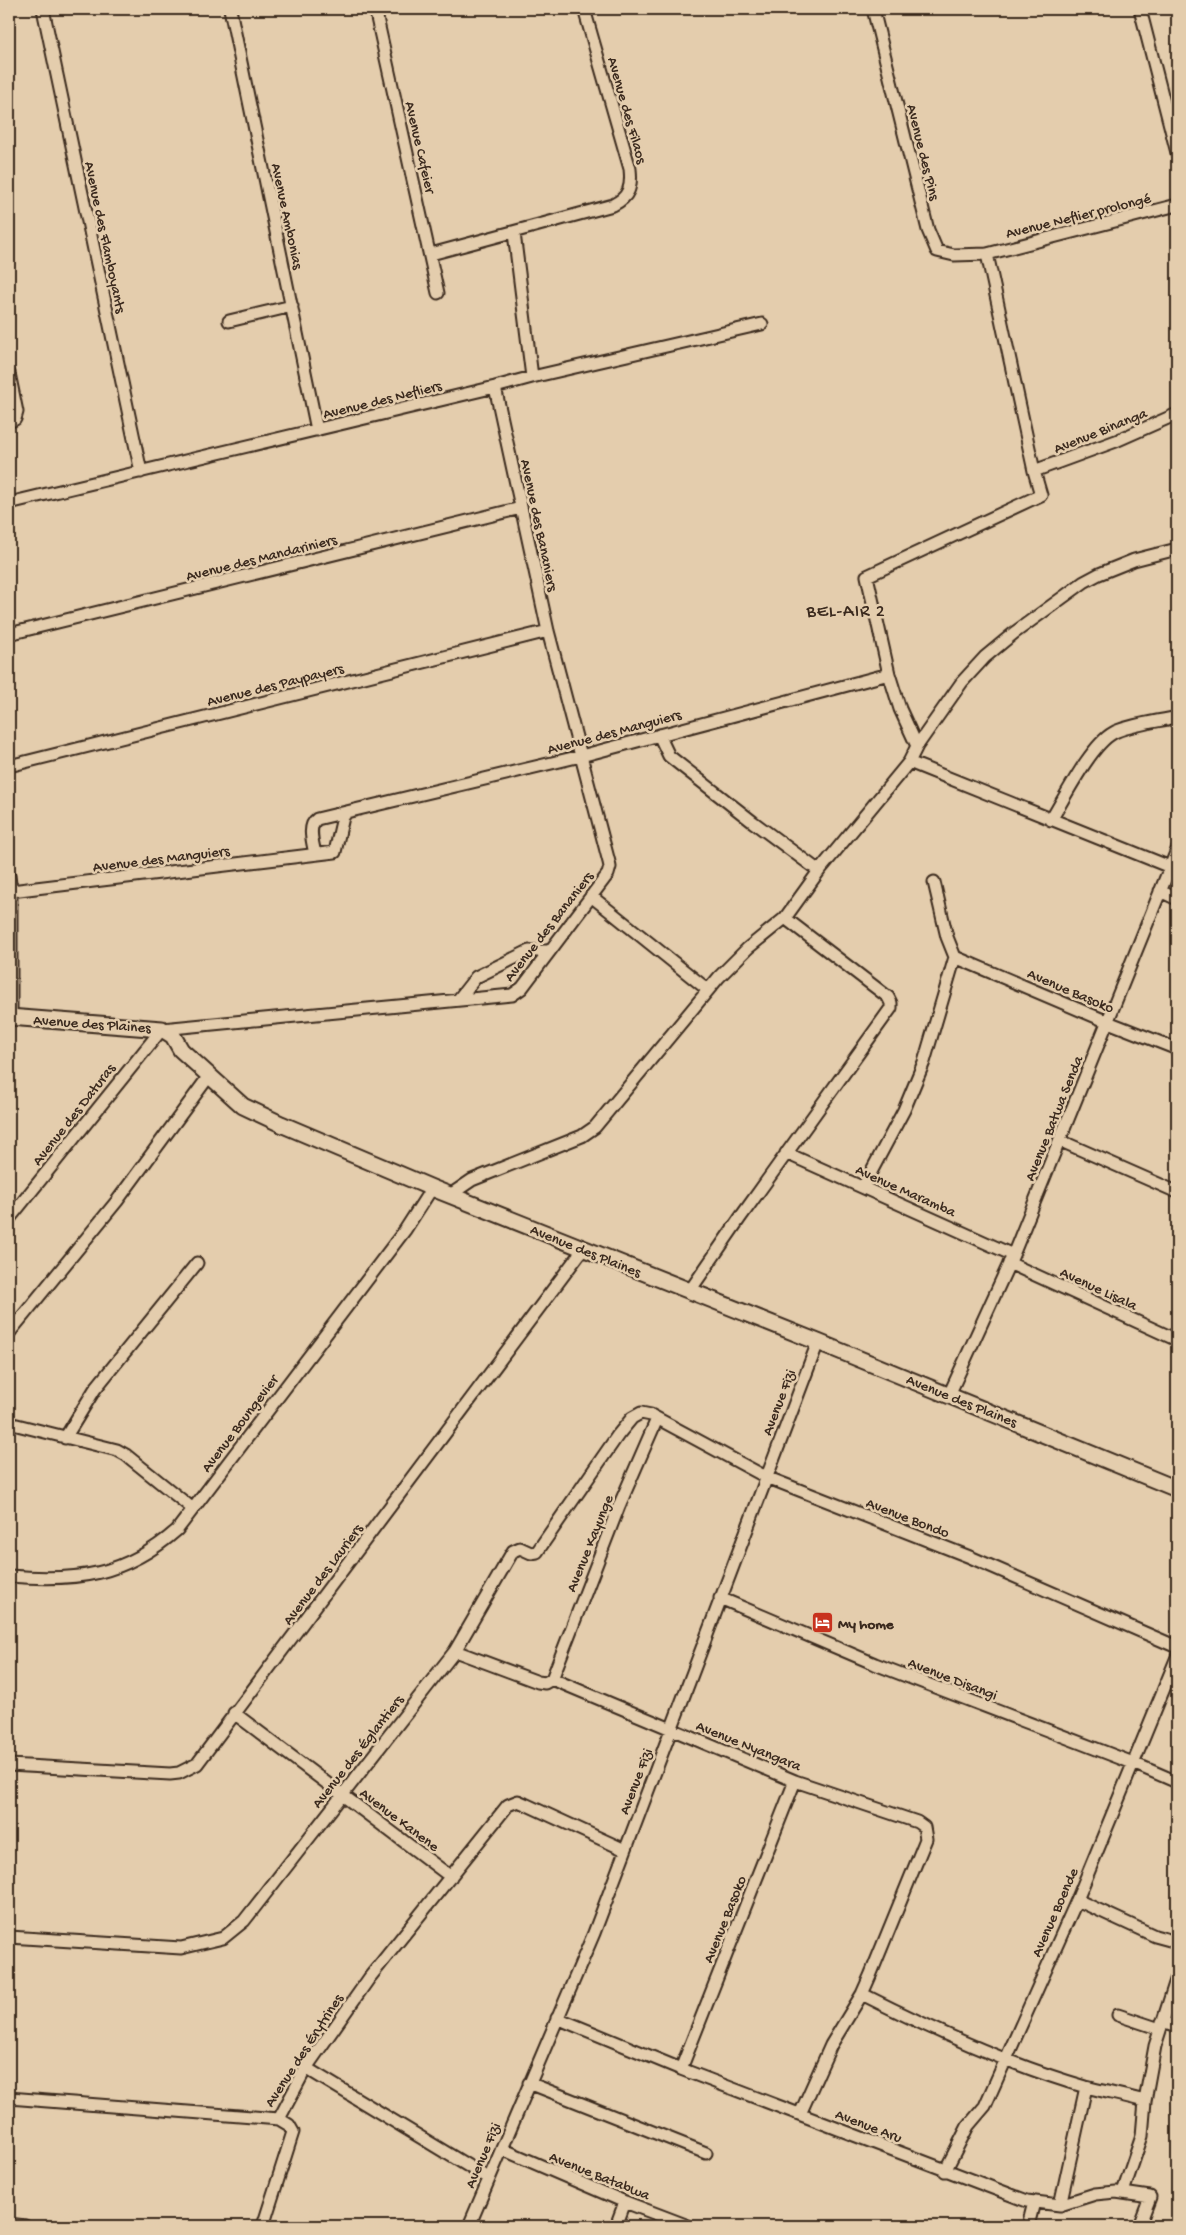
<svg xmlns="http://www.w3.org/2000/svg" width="1186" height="2235" viewBox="0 0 1186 2235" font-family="'Gochi Hand',sans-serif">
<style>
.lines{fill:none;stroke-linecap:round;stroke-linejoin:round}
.street-casing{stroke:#3b2a1e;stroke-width:15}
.secondary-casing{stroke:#3b2a1e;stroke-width:19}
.street{stroke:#e4cdad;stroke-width:11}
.secondary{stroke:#e4cdad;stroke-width:15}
.labels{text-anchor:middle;stroke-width:5;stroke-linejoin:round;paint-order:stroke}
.street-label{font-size:15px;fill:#3b2a1e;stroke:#e4cdad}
.poi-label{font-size:15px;font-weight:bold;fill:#3b2a1e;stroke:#e4cdad;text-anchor:start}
.quarter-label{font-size:18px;letter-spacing:1px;fill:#3b2a1e;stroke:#e4cdad}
</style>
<rect width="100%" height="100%" fill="#e4cdad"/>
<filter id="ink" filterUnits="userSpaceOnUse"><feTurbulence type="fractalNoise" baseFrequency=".02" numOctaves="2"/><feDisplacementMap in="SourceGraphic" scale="10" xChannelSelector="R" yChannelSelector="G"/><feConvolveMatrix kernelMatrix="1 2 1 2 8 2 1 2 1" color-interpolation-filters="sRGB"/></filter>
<g filter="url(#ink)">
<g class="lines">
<defs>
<path id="street" d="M43,9L141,472
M230,9L317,430
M375,9L438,293
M873,9L928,230L937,251L954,255L987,254L1177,205
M1140,9L1177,153
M514,233L532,377
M431,254L613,205C629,197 632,187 630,169L584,9
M229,321L292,306
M9,373L17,412L15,419L9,422
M1034,471L1116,441L1177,414
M9,503L495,387L532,377L762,324
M9,634L521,508
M659,735L669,756L753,822L819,871
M917,746L900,709L889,674L867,576L1041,495L1034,471L987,254
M909,762L1170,867
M9,766L548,631
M1051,820C1065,797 1091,745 1113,733C1127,725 1161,721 1177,717
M315,854C313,843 307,826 317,819L581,756L889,674
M9,876L11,891V1017
M11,891L335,852L343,817L346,813
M1160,891L1177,899
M591,896L708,990
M955,957L1108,1022L1177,1049
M458,1000L476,977L529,951H550
M1061,1141L1177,1192
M786,1153L1013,1255
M863,1187L904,1110L924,1062L955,957L947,937L934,882
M450,1195L472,1180L582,1136L595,1127L719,977L748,948L785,918L819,871L909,762L917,746L962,682L985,657L1014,633L1084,582L1099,574L1134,560L1177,549
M9,1219L162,1029L512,995L522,988L608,874L610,867L609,862L548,631L495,387
M1009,1263L1177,1340
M689,1292L740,1218L891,1008V1003L888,997L785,918
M9,1333L117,1201L209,1076
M949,1395L1013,1255L1177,850
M9,1423L117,1450L126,1455L193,1509
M65,1438L95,1389L197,1263
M9,1576C76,1582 125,1576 177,1530L405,1230L432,1188
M720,1598L875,1664L1133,1763L1177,1782
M455,1651L538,1682L545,1683L552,1679
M552,1679L795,1781L917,1822L924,1827L926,1839L870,1976L862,1994L831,2045L800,2114
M552,1679L619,1506L657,1419
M234,1713L451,1877
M9,1765L170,1774L179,1773L197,1764L584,1248
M1077,1900L1155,1936L1177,1942
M9,1937L181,1948L223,1938L244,1921L455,1651L513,1551L520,1548L531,1553L537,1552L618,1435L632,1418L641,1413L651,1415L766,1477L970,1557L1177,1647
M862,1994C933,2030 1009,2065 1086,2087C1106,2092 1126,2096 1145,2101L1155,2046L1177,1977
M1118,2015L1160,2029
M557,2018L681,2069L1027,2201L1060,2205L1095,2194L1116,2192L1150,2197L1139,2226
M1162,2022L1177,2027
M306,2068L488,2178
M681,2069L795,1781
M529,2083L706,2153
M9,2098L279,2119L289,2125L293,2132L263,2226
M279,2119L306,2068L370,1977L508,1805L518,1801L525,1804L625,1850
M502,2149L625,2202L688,2226
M945,2171L968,2126L985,2106L1077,1900L1177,1657
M1123,2192L1142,2136L1145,2101
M1060,2205L1086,2087
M9,2224L25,2226
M469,2226L594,1933L818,1342
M616,2226L625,2202
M1028,2226L1034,2202"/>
<path id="secondary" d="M9,1017L162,1029L173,1036L181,1050L243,1106L281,1124L432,1188L818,1342L1177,1489"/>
</defs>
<use href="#street" class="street-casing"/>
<use href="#secondary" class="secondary-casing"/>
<use href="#street" class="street"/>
<use href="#secondary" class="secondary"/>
</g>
</g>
<defs>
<symbol id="hotel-square" viewBox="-11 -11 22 22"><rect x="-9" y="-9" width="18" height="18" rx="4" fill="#c8321e" stroke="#e4cdad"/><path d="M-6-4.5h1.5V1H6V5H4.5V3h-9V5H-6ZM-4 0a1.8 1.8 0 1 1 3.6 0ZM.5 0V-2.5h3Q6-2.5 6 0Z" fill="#fff"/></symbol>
</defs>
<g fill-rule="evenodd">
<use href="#hotel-square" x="810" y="1610" width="25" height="25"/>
</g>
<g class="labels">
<g class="street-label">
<text transform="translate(628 110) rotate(74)" y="5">Avenue des Filaos</text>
<text transform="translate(421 147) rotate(77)" y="5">Avenue Cafeier</text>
<text transform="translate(924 152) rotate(76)" y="5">Avenue des Pins</text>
<text transform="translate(1078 215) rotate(-14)" y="5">Avenue Neflier prolongé</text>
<text transform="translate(288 216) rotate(78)" y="5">Avenue Ambonias</text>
<text transform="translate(106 237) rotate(78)" y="5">Avenue des Flamboyants</text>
<text transform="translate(382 399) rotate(-14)" y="5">Avenue des Nefliers</text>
<text transform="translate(1100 430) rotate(-22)" y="5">Avenue Binanga</text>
<text transform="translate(540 525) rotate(78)" y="5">Avenue des Bananiers</text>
<text transform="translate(261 557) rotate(-14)" y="5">Avenue des Mandariniers</text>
<text transform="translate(275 684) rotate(-14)" y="5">Avenue des Paypayers</text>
<text transform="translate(614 731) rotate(-15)" y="5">Avenue des Manguiers</text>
<text transform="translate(161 858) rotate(-7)" y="5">Avenue des Manguiers</text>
<text transform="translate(548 926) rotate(-52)" y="5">Avenue des Bananiers</text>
<text transform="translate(1071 990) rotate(23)" y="5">Avenue Basoko</text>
<text transform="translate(92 1023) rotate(4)" y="5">Avenue des Plaines</text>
<text transform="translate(73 1114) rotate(-52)" y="5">Avenue des Daturas</text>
<text transform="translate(1053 1118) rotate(-68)" y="5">Avenue Batwa Senda</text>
<text transform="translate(906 1190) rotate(24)" y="5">Avenue Maramba</text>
<text transform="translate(586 1250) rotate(22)" y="5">Avenue des Plaines</text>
<text transform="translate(1099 1288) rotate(25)" y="5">Avenue Lisala</text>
<text transform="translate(962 1400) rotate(22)" y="5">Avenue des Plaines</text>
<text transform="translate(778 1402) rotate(-69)" y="5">Avenue Fizi</text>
<text transform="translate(239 1423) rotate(-53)" y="5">Avenue Boungevier</text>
<text transform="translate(908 1517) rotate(21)" y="5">Avenue Bondo</text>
<text transform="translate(589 1543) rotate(-68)" y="5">Avenue Kayunge</text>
<text transform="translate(322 1574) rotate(-53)" y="5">Avenue des Lauriers</text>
<text transform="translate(953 1678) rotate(21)" y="5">Avenue Disangi</text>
<text transform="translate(749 1745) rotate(22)" y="5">Avenue Nyangara</text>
<text transform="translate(357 1751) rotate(-52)" y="5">Avenue des Églantiers</text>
<text transform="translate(635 1781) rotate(-69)" y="5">Avenue Fizi</text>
<text transform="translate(400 1819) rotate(37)" y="5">Avenue Kanene</text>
<text transform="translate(1054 1912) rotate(-66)" y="5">Avenue Boende</text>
<text transform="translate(724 1919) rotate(-68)" y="5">Avenue Basoko</text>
<text transform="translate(303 2050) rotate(-57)" y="5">Avenue des Érytrines</text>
<text transform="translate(869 2125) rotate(21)" y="5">Avenue Aru</text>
<text transform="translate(482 2155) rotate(-67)" y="5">Avenue Fizi</text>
<text transform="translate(600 2175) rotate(22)" y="5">Avenue Batabwa</text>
</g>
<g class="poi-label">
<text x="838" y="1628">My home</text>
</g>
<g class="quarter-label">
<text x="846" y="616">BEL-AIR 2</text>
</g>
</g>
<rect width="1186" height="2235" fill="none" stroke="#e4cdad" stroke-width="30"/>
<rect x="15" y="15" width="1156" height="2205" fill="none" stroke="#3b2a1e" stroke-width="2" filter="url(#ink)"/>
</svg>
